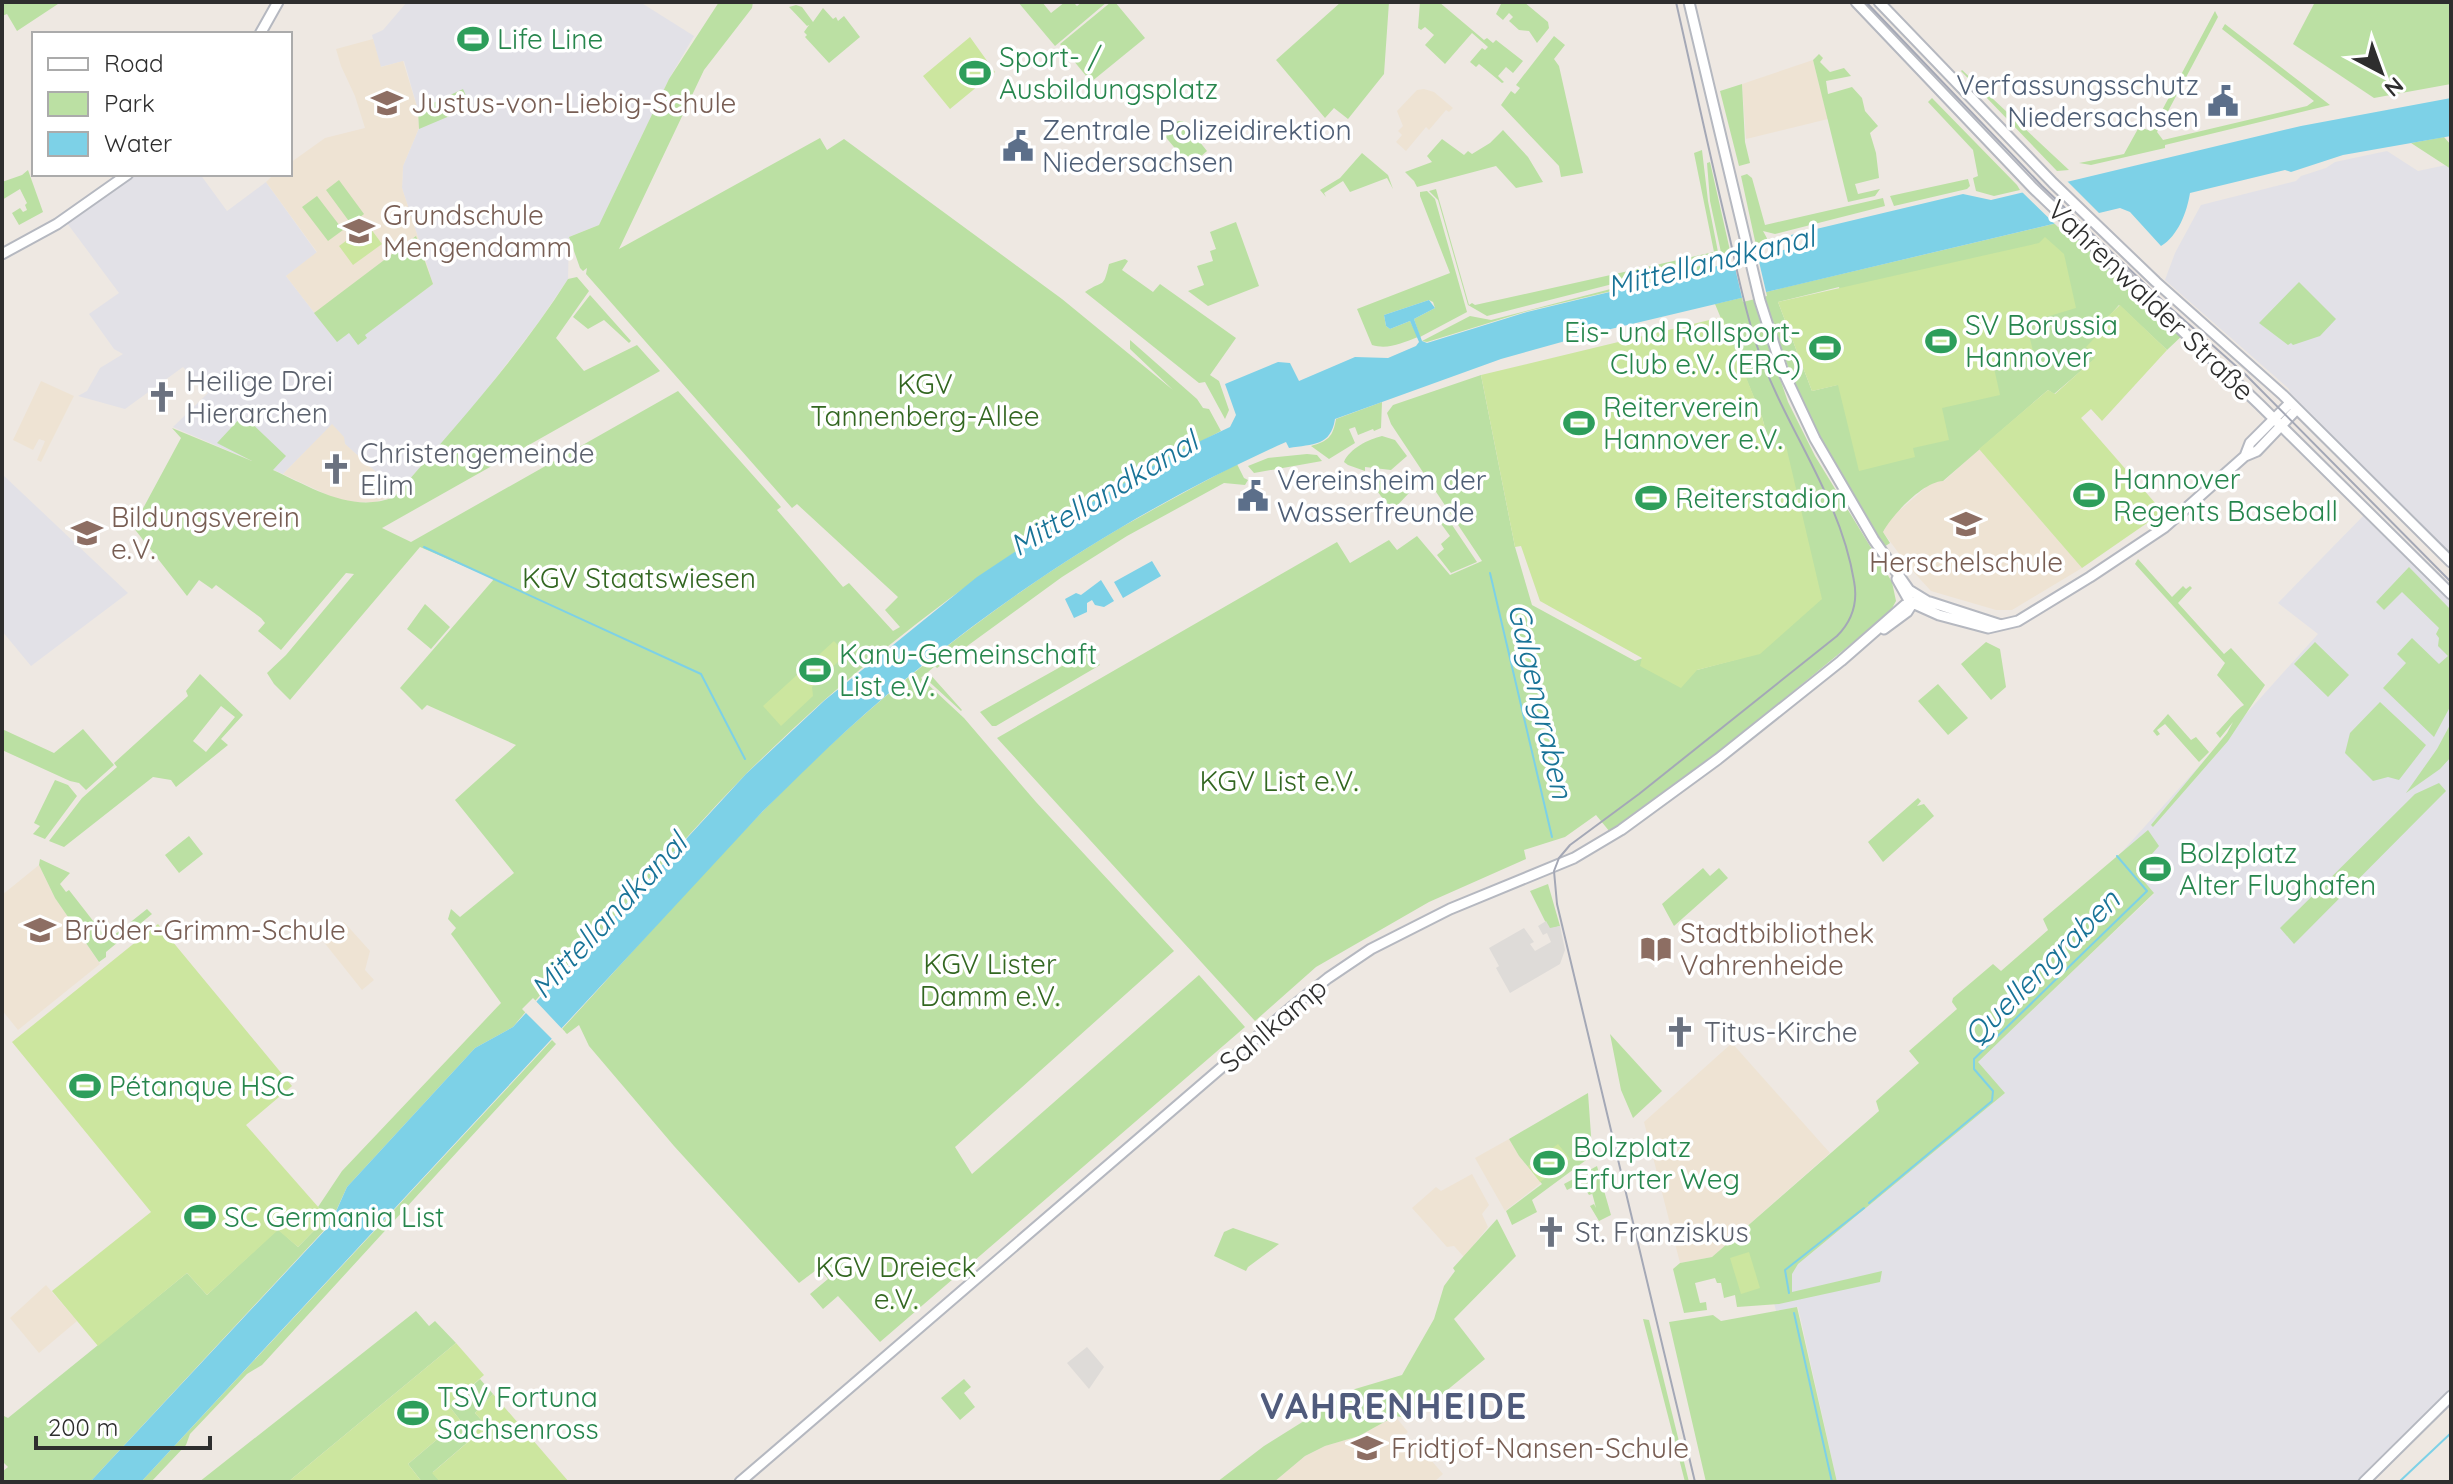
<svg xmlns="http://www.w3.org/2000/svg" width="2453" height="1484" viewBox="0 0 2453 1484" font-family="Quicksand,sans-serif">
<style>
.industrial{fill:#e2e1e7}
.education{fill:#eee3d3}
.green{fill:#bbe0a3;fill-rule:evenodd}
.pitch{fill:#cce69f}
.plaza{fill:#dedbd8}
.water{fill:#7dd1e7}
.pier{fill:#eee8e2}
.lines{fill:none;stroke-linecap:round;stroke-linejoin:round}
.stream{stroke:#7dd1e7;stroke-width:2}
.secondary-casing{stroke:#b5b8c0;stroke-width:13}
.secondary{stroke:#fff;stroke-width:9}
.tram{stroke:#a4a8b6;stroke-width:2}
.labels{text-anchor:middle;stroke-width:7;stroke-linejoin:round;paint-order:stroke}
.leisure-label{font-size:28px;fill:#27864d;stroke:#fff;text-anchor:start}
.service-label{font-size:28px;fill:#4e5e75;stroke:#fff;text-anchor:start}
.education-label{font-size:28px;fill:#785e54;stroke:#fff;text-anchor:start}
.street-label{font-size:28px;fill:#2e2e2e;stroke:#fff}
.worship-label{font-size:28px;fill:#5b616d;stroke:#fff;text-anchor:start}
.park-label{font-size:28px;fill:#336721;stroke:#fff}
.water-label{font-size:30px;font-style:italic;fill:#187397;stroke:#fff}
.district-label{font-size:36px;font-weight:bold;letter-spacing:2px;fill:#505b7c;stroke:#fff}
</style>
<rect width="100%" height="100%" fill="#eee8e2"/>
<path class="industrial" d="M407,2H640L694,36L669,79L599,225L569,237L568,279L538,323L473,408L398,492L345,444L332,425L283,474L173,427L208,393L183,367L125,409L78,396L87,391L100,368L123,354L114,349L89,314L119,293L64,219L128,174H200L227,211L266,182L317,253L286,276L330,333L430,274L402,188L403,166L419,128L418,110L404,61L380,67L372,35L383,30Z
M2387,151L2418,171L2451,164V554L2290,393L2289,389L2165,280L2175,253L2201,205L2296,181L2301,176L2326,168L2335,162Z
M2,474L128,593L31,666L2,631Z
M2368,511L2451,594V1396L2364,1482H1837L1798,1307L1776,1311L1768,1279L2005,1093L1977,1062L2154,894L2120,854L2318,634L2278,603Z"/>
<path class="education" d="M373,39L381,67L403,61L418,110L419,128L403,166L402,188L433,284L365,334L352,317L330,333L286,276L317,252L266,182L274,174H290V163L325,138L365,128L355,96L341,66L336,49Z
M1813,60L1828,119L1746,139L1742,84Z
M1424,89L1434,92L1453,108L1449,112L1446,110L1429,130L1426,127L1406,151L1396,142L1402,135L1398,131L1403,126L1397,111L1417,90Z
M41,381L74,396L41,462L37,460L45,441L39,439L33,450L13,440Z
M332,424L344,437L345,444L398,492L393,497L374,502H350L336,499L283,474Z
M1979,449L2082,568L2012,610H1996L1931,591L1909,567L1883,532L1892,517L1933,481H1944Z
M39,865L55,898L100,964L18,1030L2,1010V895Z
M344,922L370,951L365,970L374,980L362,990L323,941Z
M1732,1043L1830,1153L1712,1257L1680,1263L1644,1122Z
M1509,1139L1519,1156L1541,1183L1505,1211L1475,1158Z
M1472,1174L1489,1205L1482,1214L1488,1227L1464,1257L1454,1246L1447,1247L1412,1208L1436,1187L1441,1191Z
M46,1285L77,1321L39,1353L10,1318Z
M1395,1416L1408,1432L1403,1437L1413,1449L1418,1445L1443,1474L1434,1482H1274L1305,1456L1325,1446L1359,1436Z"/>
<path class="green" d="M5,2L11,3L61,2L17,31L7,14L2,16V4Z
M719,2H753L752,8L704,70L619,249L820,138L827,150L844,139L1062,299L1173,390L1130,349V340L1197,399L1203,408L1209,409L1221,431C1046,520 886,634 747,773C709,812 673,853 636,893C595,938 551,980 513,1027L475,1048L347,1187L330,1224L90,1482H2V1472L8,1467L4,1463L2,1465V1415L8,1418L187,1273L207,1295L278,1229L298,1247L327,1217L318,1207L342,1171L501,1003L457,942L451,934L456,928L448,919L451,909L460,917L514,873L455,800L516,745L427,705L422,710L400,688L494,579L420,547L290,700L274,684L267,673L286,655L354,574L346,573L281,650L258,631L265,623L261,618L216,585L212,589L199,580L187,596L133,527L181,438L172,428L252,461L217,443L243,415L286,456L273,470C311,487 352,514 394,497C455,427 518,358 568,279L577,277L589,291L556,338L584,371L637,345L660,371L382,528L411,542L678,391L781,507L777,510L843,587L849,583L893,631L900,627L885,610L898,597L797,504L792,508L586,274L587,268L583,271L580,268L569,237L599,225L669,79Z
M1018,2H1042L1051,13L1065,2H1073L1077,6L1082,2H1107L1055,46Z
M1111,2H1115L1145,38L1091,82L1060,44Z
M1341,2H1389L1384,74L1348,119L1334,108L1325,118L1276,60Z
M1420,2H1439L1484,40L1487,38L1493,43L1496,40L1523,61L1513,73L1506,67L1498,76L1504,82L1502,83L1479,64L1476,67L1470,62L1482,48L1485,50L1488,47L1472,33L1445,64L1425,45L1434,35L1425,27L1421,30L1418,28Z
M1502,2H1524L1548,22L1549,28L1537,43L1529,31L1519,30L1509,21L1513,17L1509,13L1503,20L1496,14Z
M2315,2H2451V84L2374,98L2293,44Z
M796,5L802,7L813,22L823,8L833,19L836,17L838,21L844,16L860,37L829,63L805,37L807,35L804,32L809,25L807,26L789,7Z
M2215,11L2218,17L2157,132L2163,140L2307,106L2314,101L2222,29L2225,24L2330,105L2165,145V148L2091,165L2079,163L2124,154L2139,127L2151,131Z
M1554,36L1565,45L1554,59L1559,66L1583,173L1561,177L1559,166L1501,105L1511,91L1515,94L1520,88L1516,85Z
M1819,54L1823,58L1820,62L1830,72L1844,68L1851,76L1826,81L1828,94L1852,87L1862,98L1865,111L1878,126L1870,133L1876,153L1879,178L1855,184L1858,194L1880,189L1875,196L1848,202L1813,60Z
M1962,70L2069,170L2057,171L1961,71Z
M1742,84L1745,142L1750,163L1739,166L1720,91Z
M463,89L471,107L419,129L418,110Z
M1932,98L2017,185L2020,190L1994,196L1976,191L1973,178L1978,176L1973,150L1928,102Z
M1178,121H1183L1207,151L1190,166L1163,134Z
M1503,130L1528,157L1543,182L1516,188L1496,166L1417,187L1414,181L1405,172L1432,162L1427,156L1442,139L1464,155L1468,151L1472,154L1490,143Z
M2444,137L2451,145V169L2411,143Z
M1702,150L1708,201L1719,257L1487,316L1468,305L1438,200L1429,191L1436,189L1469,305L1472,303L1475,305L1714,252L1694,153Z
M1362,153L1388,175L1393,189L1387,178L1350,192L1343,181L1324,193L1326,197L1320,190L1340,178Z
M1710,162L1731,255L1722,257L1710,201L1707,163Z
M28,170L43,212L19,225L12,213L20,208L23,212L27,210L25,205L27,203L20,189L2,200V182L22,175Z
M1747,174L1752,178L1765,225L1883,198L1885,206L1775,234L1763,231L1769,242L1757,250L1741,176Z
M1968,179L1970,186L1967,189L1894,206L1890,196Z
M339,180L364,214L351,224L326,190Z
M1427,191L1435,199L1467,312L1420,337L1414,319L1435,308L1433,302L1429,300L1384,315L1386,326L1390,329L1410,321L1418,337C1402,343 1388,350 1372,345L1357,309L1450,273L1420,196V192Z
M317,196L343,230L328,241L302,207Z
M2066,221L2185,333L2167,350L2119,305L2104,322L2107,325L2096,358L2054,394L2048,390L1943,481C1923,482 1893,514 1883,532L1890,543L1884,547L1805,410L1771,323L1760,303L1759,317L1788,402L1815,456L1892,582L1896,601L1890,612L1724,748L1610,832L1596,815L1565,837L1524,850L1526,859L1429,902L1316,967L1255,1021L997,738L1337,542L1350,563L1389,540L1397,550L1417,536L1450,575L1482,561L1391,424L1387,413L1393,405L1481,375L1515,547L1532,605L1635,661L1643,658L1697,670L1760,653L1785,446L1771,450L1762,417L1715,304ZM1839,287L1862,379L1812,391L1778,302Z
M1236,222L1259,286L1208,306L1188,291L1204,285L1197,266L1213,261L1210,251L1216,249L1210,232Z
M416,236L433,284L365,335L367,338L358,345L349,333L337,342L314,313Z
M1125,259L1128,261L1122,270L1153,292L1160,284L1236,338L1210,375L1219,381L1229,410L1225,419L1205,382L1199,383L1085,292C1104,279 1103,290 1109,264Z
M1703,265L1704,269L1528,311L1427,342L1422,341L1470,316L1491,320Z
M2299,282L2336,319L2320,336L2293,345L2291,343L2288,345L2259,323Z
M590,295L631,341L629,343L604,320L588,329L573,317Z
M1382,402L1381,428L1374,431L1373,429L1358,435L1355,427L1349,429L1355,443L1329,459L1311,446C1328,441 1333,437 1336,419Z
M1382,436L1395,440L1407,456L1391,470L1365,467V471L1348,465L1344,462C1349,449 1369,439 1382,436Z
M1307,454L1317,455L1322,461L1254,473L1248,466L1268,458Z
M1237,464L1244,478L1248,480L1245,485L1224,483L1127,536L1062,577L937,668L935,666L928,672L962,710L961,711L923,676L921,678L964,718L1036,802L1174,951L955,1147L972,1174L1199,975L1245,1027L880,1342L838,1296L823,1309L810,1294L828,1279L819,1268L799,1283L674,1146L589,1046L579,1025L567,1034L562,1029C655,928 745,822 847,730C931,655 1023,585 1120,528C1159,506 1198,485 1237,464Z
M1366,476L1397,479L1409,493L1392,511Z
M1446,516L1477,562L1451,573L1437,555L1444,549L1441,544L1450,536L1439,521Z
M2138,559L2172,597L2183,586L2186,589L2190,586L2192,588L2178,603L2224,654L2231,648L2265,685L2228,741L2153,827L2151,825L2227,733L2233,722L2220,738L2216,733C2225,725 2236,709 2244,705L2217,675L2225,663L2135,564Z
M2409,567L2451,610V705L2434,737L2383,688L2406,663L2397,654L2412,638L2439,664L2448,656L2438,646L2439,638L2436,634L2439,628L2402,592L2384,610L2376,602Z
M425,604L450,627L431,649L407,629Z
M1986,642L2000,649L2006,687L1991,700L1961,664Z
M2315,642L2349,675L2328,697L2294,664Z
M1089,651L1100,665L996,726H992L980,712Z
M200,674L243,715L221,739L228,745L176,787L171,780L153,777L64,847L49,841L82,798L117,767L114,763L188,696L186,691ZM221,706L235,717L206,752L193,741Z
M1938,684L1968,718L1948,735L1918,701Z
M2380,702L2426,745L2399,780L2388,777L2373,781L2345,753L2350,733Z
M2168,714L2191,740L2196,737L2209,752L2199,762L2165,724L2157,730L2160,734L2157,736L2153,731Z
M2451,723V757L2440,769L2406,793L2437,749Z
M2,729L54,753L83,729L114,765L86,790L79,783L70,781L2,750Z
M55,780L68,785L77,796L45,839L33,834L40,826L34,823Z
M2439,783L2446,791L2294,944L2280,928L2415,794Z
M1918,798L1921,801L1917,806L1924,804L1934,816L1883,862L1868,842Z
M2148,830L2159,846L2136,872L2154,893L1978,1062L2005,1093L1798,1264L1792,1274V1292L1882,1271L1880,1282L1779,1304L1737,1307L1735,1295L1724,1298L1721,1283H1717L1715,1278L1695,1283L1700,1303L1706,1302L1707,1310L1684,1313L1673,1269L1680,1263L1712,1257L1879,1111L1876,1101L1919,1063L1909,1051L1957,1009L1952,1002L1953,998L1993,964L2001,971L2048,930L2043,919Z
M189,836L203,854L179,873L165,855Z
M40,859L70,873L60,884L66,892L69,890L108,940L147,909L152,914L106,952V957L99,962L55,898L39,865Z
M1703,868L1710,876L1719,868L1728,878L1674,926L1662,904Z
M1548,884L1560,926L1549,929L1530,891Z
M1610,1034L1662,1091L1633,1118L1621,1090Z
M552,1040L556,1044L262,1365L247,1374L190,1434L186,1445L151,1482H141Z
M1588,1093L1592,1149L1596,1148L1597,1152L1532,1200L1537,1212L1512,1225L1506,1211L1542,1184L1519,1156L1509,1139Z
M1597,1166L1611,1215L1599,1221L1590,1206L1594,1204L1596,1208L1591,1189L1592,1194L1589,1195L1585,1189L1579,1192L1575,1186L1567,1190L1564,1184Z
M1497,1219L1516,1256L1454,1319L1485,1359L1412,1419L1395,1416L1359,1436L1325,1446L1305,1456L1274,1482H1217L1264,1446L1355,1389L1402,1375L1434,1319L1444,1286L1455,1271L1453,1268Z
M1233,1228L1279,1244L1248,1267L1246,1271L1214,1256L1224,1232Z
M1797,1307L1837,1482H1706L1669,1322L1713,1315L1721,1321Z
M416,1311L429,1326L435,1321L456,1343L288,1482H199Z
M1643,1319L1649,1320L1689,1482H1685Z
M480,1379L493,1394L475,1413L484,1423L474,1433L476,1435L433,1472L440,1482H422L408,1464L460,1420L449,1406Z
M964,1379L971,1387L964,1393L975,1407L960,1420L941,1398Z"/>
<path class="pitch" d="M970,37L995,72L950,109L923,76Z
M368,225L382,244L353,265L339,246Z
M2045,237L2064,254L2076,308L2026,323L2035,359L1994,368L2000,395L1942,408L1949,440L1913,448L1915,457L1859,471L1838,385L1812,391L1778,302L2039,243Z
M2120,305L2167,350L2102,421L2091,409L2081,418L2163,512L2082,568L1979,449L2048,390L2055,394L2095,358L2086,347L2107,325L2103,321Z
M1722,317L1762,417L1771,449L1786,446L1822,599L1760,654L1697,670L1681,688L1640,666L1642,658L1540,601L1521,546L1515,547L1481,375Z
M834,641L846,654L812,687L813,696L781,726L763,706Z
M158,924L292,1086L246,1125L327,1217L298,1247L278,1230L207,1295L187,1273L98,1346L52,1291L151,1212L12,1042Z
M1558,1144L1570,1159L1540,1182L1528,1166Z
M1749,1252L1760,1288L1741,1294L1730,1258Z
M456,1343L484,1375L449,1406L460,1420L408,1464L422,1482H288Z
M493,1394L569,1482H440L432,1473L475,1436L474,1433L484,1423L475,1413Z"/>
<path class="plaza" d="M1546,921L1550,928L1560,926L1565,950L1560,964L1510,993L1496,968L1499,966L1489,948L1524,928L1534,942L1530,944L1535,951L1551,942L1547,933L1543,935L1538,926Z
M1087,1347L1104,1367L1089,1389L1067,1363Z"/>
<path class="water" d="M2451,98V136L2343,155L2291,172L2285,170L2190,193C2187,212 2178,236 2161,246L2130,212L2120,208L1594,333L1501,359L1335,419C1331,446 1313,444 1289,448L1286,442C1127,513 975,613 846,731C818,757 790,785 763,811L141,1482H90L330,1225L347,1187L475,1048L513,1027L746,774L825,700L977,577L1064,519L1173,454L1230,427L1236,415L1225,384L1278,362L1290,363L1299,381L1355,357L1388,358L1416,346L1419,342L1410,321L1390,329L1386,326L1384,315L1429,300L1435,308L1414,319L1422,341L1427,343L1527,312L1804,245L1802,237L1792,239L1791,235L1963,194L1991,200L2301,126Z
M1152,561L1161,576L1123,598L1114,582Z
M1101,580L1114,601L1104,607L1095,605L1092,600L1087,603V612L1074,618L1065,599L1076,593L1081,595Z"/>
<path class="pier" d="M2066,180L2102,216L2058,227L2021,191Z
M1757,253L1767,296L1743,302L1733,259Z
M533,998L565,1032L555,1042L522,1009Z"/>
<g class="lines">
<path class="stream" d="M424,547L701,674L745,759
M1490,573L1552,837
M1869,1203L1992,1101L1993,1091L1974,1069V1059L2147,891L2117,856
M1789,1293L1785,1270L1864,1208
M1794,1313L1832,1482
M2399,1482L2451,1433"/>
<defs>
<path id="secondary" d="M1689,2L1760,301L1782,369L1815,439L1874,540L1909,590L1927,601
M1856,2L2033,188L2259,404L2451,594
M1879,2L2053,183L2156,282L2283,395L2451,562
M260,34L278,2
M2,254L57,224L128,174
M2245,456L2250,443L2290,403
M1897,579L1910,602L1939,615L1988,628L2018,621L2090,577L2165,527L2245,456L2257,451L2297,409
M1884,629L1907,612L1912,604
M740,1482L1293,1006L1328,978L1371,949L1450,909L1574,858L1621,830L1718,759L1841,661L1905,605L1919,601L1930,602L2001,625
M2364,1482L2451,1396"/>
</defs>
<use href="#secondary" class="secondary-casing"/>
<use href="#secondary" class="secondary"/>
<path class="tram" d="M1676,2C1694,81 1711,161 1730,239C1738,275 1745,311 1757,346C1784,427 1840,495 1854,581C1858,602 1852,621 1837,636L1639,794L1570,845L1559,858L1554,871L1557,904L1695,1482
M1866,2L2042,186L2167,305L2245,374L2451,582"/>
</g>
<defs>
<symbol id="stadium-bare" viewBox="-9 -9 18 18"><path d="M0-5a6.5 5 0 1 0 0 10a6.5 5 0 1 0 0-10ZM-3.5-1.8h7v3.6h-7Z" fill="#2e9e5b" stroke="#fff" stroke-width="2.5" paint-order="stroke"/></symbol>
<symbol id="civic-bare" viewBox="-9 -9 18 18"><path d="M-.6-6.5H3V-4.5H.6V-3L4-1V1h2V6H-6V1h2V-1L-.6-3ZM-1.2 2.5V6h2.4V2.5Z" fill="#5c6f8a" stroke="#fff" stroke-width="2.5" paint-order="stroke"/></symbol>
<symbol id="university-bare" viewBox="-9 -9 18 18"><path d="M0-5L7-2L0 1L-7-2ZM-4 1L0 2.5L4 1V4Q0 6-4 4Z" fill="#8d6e63" stroke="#fff" stroke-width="2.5" paint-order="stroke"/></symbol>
<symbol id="school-bare" viewBox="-9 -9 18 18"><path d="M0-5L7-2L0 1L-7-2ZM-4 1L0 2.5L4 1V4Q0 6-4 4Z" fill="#8d6e63" stroke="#fff" stroke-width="2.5" paint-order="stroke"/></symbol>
<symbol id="church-bare" viewBox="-9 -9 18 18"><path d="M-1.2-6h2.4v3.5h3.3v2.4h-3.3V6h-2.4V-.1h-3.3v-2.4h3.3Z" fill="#6b7280" stroke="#fff" stroke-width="2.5" paint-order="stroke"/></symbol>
<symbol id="library-bare" viewBox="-9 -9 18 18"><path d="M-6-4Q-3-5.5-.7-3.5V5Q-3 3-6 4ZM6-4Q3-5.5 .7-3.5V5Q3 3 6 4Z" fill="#8d6e63" stroke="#fff" stroke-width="2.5" paint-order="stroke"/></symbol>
</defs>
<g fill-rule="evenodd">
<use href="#stadium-bare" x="451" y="17" width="44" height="44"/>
<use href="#stadium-bare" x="953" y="51" width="44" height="44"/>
<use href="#civic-bare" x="2201" y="79" width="44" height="44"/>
<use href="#university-bare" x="365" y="81" width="44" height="44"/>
<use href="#civic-bare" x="996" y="124" width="44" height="44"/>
<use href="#school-bare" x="337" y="209" width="44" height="44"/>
<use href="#stadium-bare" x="1919" y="319" width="44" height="44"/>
<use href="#stadium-bare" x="1803" y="326" width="44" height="44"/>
<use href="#church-bare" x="140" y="375" width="44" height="44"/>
<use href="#stadium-bare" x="1557" y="401" width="44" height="44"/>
<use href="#church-bare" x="314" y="447" width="44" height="44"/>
<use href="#stadium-bare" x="2067" y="473" width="44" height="44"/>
<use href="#civic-bare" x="1231" y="474" width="44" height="44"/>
<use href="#stadium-bare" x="1629" y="476" width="44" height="44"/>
<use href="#school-bare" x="1944" y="502" width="44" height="44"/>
<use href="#university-bare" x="65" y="511" width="44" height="44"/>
<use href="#stadium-bare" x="793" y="648" width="44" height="44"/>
<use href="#stadium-bare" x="2133" y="847" width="44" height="44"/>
<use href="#school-bare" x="18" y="908" width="44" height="44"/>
<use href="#library-bare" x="1634" y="927" width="44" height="44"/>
<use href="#church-bare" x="1658" y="1010" width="44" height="44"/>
<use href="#stadium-bare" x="63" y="1064" width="44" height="44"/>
<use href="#stadium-bare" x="1527" y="1141" width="44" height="44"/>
<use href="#stadium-bare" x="178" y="1195" width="44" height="44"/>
<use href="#church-bare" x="1529" y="1210" width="44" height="44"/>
<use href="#stadium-bare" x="391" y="1391" width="44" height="44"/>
<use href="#school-bare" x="1345" y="1426" width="44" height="44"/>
</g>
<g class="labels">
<g class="leisure-label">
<text x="497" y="49">Life Line</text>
<text x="999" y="67">Sport- /<tspan x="999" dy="32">Ausbildungsplatz</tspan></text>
<text x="1965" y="335">SV Borussia<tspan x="1965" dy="32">Hannover</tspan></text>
<text x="1801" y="342" text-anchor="end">Eis- und Rollsport-<tspan x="1801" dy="32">Club e.V. (ERC)</tspan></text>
<text x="1603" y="417">Reiterverein<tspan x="1603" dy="32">Hannover e.V.</tspan></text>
<text x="2113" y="489">Hannover<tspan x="2113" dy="32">Regents Baseball</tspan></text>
<text x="1675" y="508">Reiterstadion</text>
<text x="839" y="664">Kanu-Gemeinschaft<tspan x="839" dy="32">List e.V.</tspan></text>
<text x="2179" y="863">Bolzplatz<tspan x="2179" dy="32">Alter Flughafen</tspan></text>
<text x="109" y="1096">Pétanque HSC</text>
<text x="1573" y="1157">Bolzplatz<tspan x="1573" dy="32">Erfurter Weg</tspan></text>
<text x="224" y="1227">SC Germania List</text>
<text x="437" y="1407">TSV Fortuna<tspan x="437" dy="32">Sachsenross</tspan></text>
</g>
<g class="service-label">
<text x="2199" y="95" text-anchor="end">Verfassungsschutz<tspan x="2199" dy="32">Niedersachsen</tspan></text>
<text x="1042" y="140">Zentrale Polizeidirektion<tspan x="1042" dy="32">Niedersachsen</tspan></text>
<text x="1277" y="490">Vereinsheim der<tspan x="1277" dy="32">Wasserfreunde</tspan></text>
</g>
<g class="education-label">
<text x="411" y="113">Justus-von-Liebig-Schule</text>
<text x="383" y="225">Grundschule<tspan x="383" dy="32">Mengendamm</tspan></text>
<text x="111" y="527">Bildungsverein<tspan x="111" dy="32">e.V.</tspan></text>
<text x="1966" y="572" text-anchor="middle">Herschelschule</text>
<text x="64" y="940">Brüder-Grimm-Schule</text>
<text x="1680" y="943">Stadtbibliothek<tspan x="1680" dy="32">Vahrenheide</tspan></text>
<text x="1391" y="1458">Fridtjof-Nansen-Schule</text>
</g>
<g class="street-label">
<text transform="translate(2151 300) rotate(44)" y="10">Vahrenwalder Straße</text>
<text transform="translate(1273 1025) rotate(-40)" y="10">Sahlkamp</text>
</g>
<g class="worship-label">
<text x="186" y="391">Heilige Drei<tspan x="186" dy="32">Hierarchen</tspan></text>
<text x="360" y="463">Christengemeinde<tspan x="360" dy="32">Elim</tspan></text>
<text x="1704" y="1042">Titus-Kirche</text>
<text x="1575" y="1242">St. Franziskus</text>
</g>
<g class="park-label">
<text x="925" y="394">KGV<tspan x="925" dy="32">Tannenberg-Allee</tspan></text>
<text x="639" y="588">KGV Staatswiesen</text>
<text x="1279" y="791">KGV List e.V.</text>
<text x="990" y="974">KGV Lister<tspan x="990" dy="32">Damm e.V.</tspan></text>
<text x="896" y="1277">KGV Dreieck<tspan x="896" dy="32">e.V.</tspan></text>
</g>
<g class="water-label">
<text transform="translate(1711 262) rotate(-14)" y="10">Mittellandkanal</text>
<text transform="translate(1104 494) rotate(-31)" y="10">Mittellandkanal</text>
<text transform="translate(1540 701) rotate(77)" y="10">Galgengraben</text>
<text transform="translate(609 916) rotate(-47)" y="10">Mittellandkanal</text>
<text transform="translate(2042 968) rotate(-45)" y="10">Quellengraben</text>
</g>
<g class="district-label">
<text x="1394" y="1419">VAHRENHEIDE</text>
</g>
</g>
<rect width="2453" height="1484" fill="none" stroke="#2e2e2e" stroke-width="8"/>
<rect x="32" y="32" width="260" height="144" fill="#ffffff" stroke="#ababab" stroke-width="2"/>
<rect x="48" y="58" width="40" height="12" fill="#ffffff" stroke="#ababab" stroke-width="2"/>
<text x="104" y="72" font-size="24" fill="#2e2e2e">Road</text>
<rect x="48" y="92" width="40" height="24" fill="#bbe0a3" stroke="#ababab" stroke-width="2"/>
<text x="104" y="112" font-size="24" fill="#2e2e2e">Park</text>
<rect x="48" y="132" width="40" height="24" fill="#7dd1e7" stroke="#ababab" stroke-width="2"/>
<text x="104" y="152" font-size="24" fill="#2e2e2e">Water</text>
<g transform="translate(2381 72) rotate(139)" stroke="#ffffff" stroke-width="6" paint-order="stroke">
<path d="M0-6L14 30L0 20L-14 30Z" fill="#2e2e2e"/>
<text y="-12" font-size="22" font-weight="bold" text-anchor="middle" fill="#2e2e2e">N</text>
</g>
<path d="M36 1436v12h174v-12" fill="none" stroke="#2e2e2e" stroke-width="4"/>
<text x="48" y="1436" font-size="24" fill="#2e2e2e" stroke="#ffffff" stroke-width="6" paint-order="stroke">200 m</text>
</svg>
